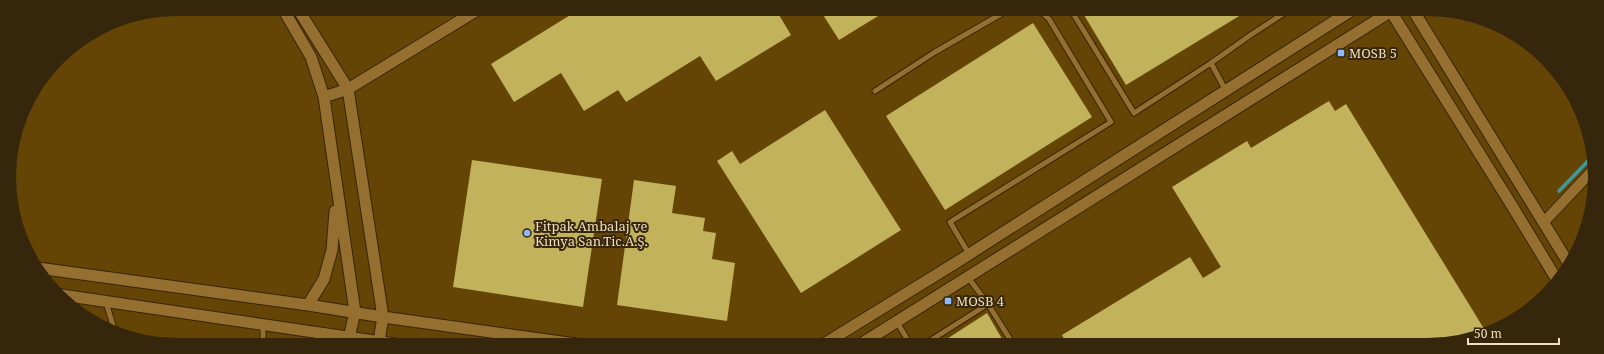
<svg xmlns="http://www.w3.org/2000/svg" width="1604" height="354" viewBox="0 0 1604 354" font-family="'Noto Serif',serif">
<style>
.built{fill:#644506}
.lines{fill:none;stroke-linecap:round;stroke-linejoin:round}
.stream{stroke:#3c9a9e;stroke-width:3.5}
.building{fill:#c2b25c}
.service-casing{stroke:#382502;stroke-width:7}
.minor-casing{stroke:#382502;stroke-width:12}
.tertiary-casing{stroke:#382502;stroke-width:13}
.service{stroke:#946f2f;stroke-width:5}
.minor{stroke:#946f2f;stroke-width:10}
.tertiary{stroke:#946f2f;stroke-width:11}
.poi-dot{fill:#8db9fc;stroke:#36260b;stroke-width:1.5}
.labels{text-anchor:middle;stroke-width:4;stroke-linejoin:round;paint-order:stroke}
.poi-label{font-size:13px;fill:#f3dfbf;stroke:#36260b;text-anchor:start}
</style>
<rect width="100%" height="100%" fill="#583d07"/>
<path class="built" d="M177,9L1449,10L1511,32L1560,75L1589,134L1594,199L1578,252L1546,296L1501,328L1449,344H155L93,322L44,279L18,231L9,166L26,102L66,51L113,22Z"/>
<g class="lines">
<path class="stream" d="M1559,191L1591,158"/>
</g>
<path class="building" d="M580,9L776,10L791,35L716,81L700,56L626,102L618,90L584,111L561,73L514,102L491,64Z
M820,10H888L839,40Z
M1081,10H1249L1126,85Z
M1033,23L1092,117L945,210L886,116Z
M1329,101L1335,111L1346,104L1486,332L1449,344H1067L1062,335L1190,257L1203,278L1221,267L1172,187L1247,141L1251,148Z
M825,110L901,230L801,293L717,161L732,151L740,164Z
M472,160L602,179L583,307L453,287Z
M634,180L676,186L672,213L705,218L703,231L716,233L712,259L735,263L727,321L617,305Z
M987,313L1005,344H939Z"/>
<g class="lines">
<defs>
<path id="service" d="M1071,10L1134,113L1211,63L1252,34L1289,10
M1211,63L1226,91
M875,91L935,52L1008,10
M969,254L950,222L1111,122L1049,19L1039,10
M967,276L988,304
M106,302L114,329
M897,322L910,344
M263,325V344
M925,344L988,304L1013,344"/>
<path id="minor" d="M1544,222L1592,171"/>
<path id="tertiary" d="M283,9L311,57L324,97L355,312L349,338
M298,9L348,89L383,317L379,341
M1390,10L1514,209L1557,280
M1413,10L1569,264
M324,97L348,89L479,9
M38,268L308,305L383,317L576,344
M62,295L395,344
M308,305L324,279L332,250L335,211
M824,344L957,262L1352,10
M861,344L1393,10"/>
</defs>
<use href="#service" class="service-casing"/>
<use href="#minor" class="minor-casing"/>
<use href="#tertiary" class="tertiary-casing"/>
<use href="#service" class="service"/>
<use href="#minor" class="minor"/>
<use href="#tertiary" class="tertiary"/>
</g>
<g class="poi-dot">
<rect x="1337" y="49" width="8" height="8" rx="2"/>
<circle cx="527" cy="233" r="4"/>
<rect x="944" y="297" width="8" height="8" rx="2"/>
</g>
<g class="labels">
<g class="poi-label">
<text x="1349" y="58">MOSB 5</text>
<text x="535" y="231">Fitpak Ambalaj ve<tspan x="535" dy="15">Kimya San.Tic.A.Ş.</tspan></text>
<text x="956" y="306">MOSB 4</text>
</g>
</g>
<path d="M0 0H1604V354H0ZM177 16H1427A161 161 0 0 1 1588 177V177A161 161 0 0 1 1427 338H177A161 161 0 0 1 16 177V177A161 161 0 0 1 177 16Z" fill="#36260b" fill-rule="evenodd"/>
<path d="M1468 338v6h91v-6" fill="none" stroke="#f3dfbf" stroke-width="2"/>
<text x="1474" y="338" font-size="12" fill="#f3dfbf" stroke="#36260b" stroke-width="3" paint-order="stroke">50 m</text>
</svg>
